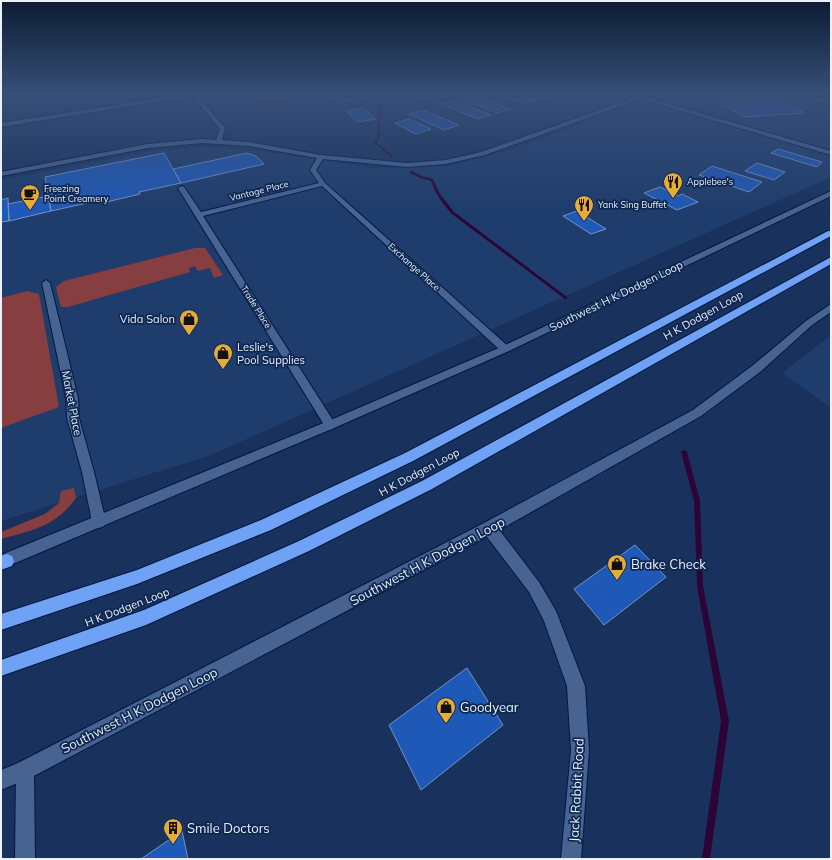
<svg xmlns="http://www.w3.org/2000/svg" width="832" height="860" viewBox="0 0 832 860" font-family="Mulish,sans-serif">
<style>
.built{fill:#1e3c6c}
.green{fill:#873e40}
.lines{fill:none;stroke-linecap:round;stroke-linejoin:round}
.stream{fill:#2d0436;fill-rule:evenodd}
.building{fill:#1f59b8;stroke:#7593c6}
.minor-casing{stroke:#021840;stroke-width:2}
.secondary-casing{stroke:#021840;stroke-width:2}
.motorway-casing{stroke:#021840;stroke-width:2}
.minor{fill:#466391;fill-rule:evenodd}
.secondary{fill:#466391;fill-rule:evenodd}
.motorway{fill:#6fa1f4;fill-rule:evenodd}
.labels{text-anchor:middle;stroke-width:3.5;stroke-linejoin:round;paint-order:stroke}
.far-poi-label{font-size:9px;fill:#eaf1fc;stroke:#0e2751;text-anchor:start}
.far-street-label{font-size:9px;fill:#eaf1fc;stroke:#0e2751}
.street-label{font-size:11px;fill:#eaf1fc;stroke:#0e2751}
.poi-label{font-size:11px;fill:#eaf1fc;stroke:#0e2751;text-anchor:end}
.near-street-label{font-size:13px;fill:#eaf1fc;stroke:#0e2751}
.near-poi-label{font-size:13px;fill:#eaf1fc;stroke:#0e2751;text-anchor:start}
</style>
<rect width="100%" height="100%" fill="#18325d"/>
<path class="built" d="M662,94H831V177L211,455L1,521V180L149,151L207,147L261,151L372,168L450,166L514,149Z
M831,335V408L782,373Z"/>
<path class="green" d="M250,94H305L258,102Z
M195,248H205L223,275L214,278L210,268L198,271L195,266L189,268L190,272L68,307H61L56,287L64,281Z
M27,291L39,294L59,407L1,428V298Z
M74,488L76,498C55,527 33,530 1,539V532L45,514L59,503L61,491Z"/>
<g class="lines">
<path class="stream" d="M378,94H380V96H378Z
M381,104L382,105L379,133L381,135L376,142L393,156V157L392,158L374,142L379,135L377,133L380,105Z
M410,171H412L422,176L433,179L440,194L454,212L567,297V299H565L452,214C443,204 435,194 431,181L420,178L410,173Z
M684,450L686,451L687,452L700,501L703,586L729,721L710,859H702L721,721L697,586L694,501L681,452L682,451Z"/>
</g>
<path class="building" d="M327,94H346L354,100L337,103Z
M365,94L370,98L362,99L357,95Z
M409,94H431L434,95L421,99Z
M498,94H520L537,100L525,104Z
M530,94H550L554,95L544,98Z
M771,94L805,113L744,117L713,97Z
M473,95L510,109L497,113L461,99Z
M455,101L491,115L477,119L442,104Z
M363,108L376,119L358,122L346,111Z
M423,110L459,125L444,130L409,114Z
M409,119L431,129L416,134L395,123Z
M778,149L822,162L817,167L771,153Z
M164,153L181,183L139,192L140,194L102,203L101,200L51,211L45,177Z
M247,153L256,156L264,164L181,183L173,169Z
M757,163L785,172L774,180L745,171Z
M712,166L762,182L749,192L699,175Z
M660,187L678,196L682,194L698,202L677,210L644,193Z
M48,196L51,211L9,221L8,204Z
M8,198L9,221L1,222V200Z
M577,211L606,229L591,234L563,216Z
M635,545L666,577L604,625L574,589Z
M467,668L503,725L421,790L389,725Z
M182,831L188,859H141Z"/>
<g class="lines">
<defs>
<path id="minor" d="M186,94H196L225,128L222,140L249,142L321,155L407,163L446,160L481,152L636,97V96L653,94L645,97L831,151V155L640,99L485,155L446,164L407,167L323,159L316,170L325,183L509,347L510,349L509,351H501L322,186L203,216L334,422L336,425L334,428L330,430L326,428L178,188L182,186L184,187L201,212L319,183L310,170L317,158L249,146L202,143L148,148L1,176V172L148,144L202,139L216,140L220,129L192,96L1,127V123Z
M792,94H800L831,101V105Z
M46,280L50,283L78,398L79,418L94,472L106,522L104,526L99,528L94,526L92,522L82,472L67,418L66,398L42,283Z
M489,522L494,523L539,582L556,611L585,686L589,750L581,859H561L571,750L567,686L544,621L529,592L484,533L482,528L484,523Z
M25,761L32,763L34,770L35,859H15L16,770L18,763Z"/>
<path id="secondary" d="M831,191V196L509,351L334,428L1,569V555L326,422L501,347Z
M831,304V312L812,325L760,372L701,416L494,533L32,777L1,790V770L18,763L484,523L693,410L752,366L806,321Z"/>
<path id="motorway" d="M828,231H831V236L413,461L271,530L137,584L1,630V614L137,570L261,520L405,453Z
M831,257V264L432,489L309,551L146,625L1,676V660L144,610L299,541L422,481Z
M7,554L12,556L14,561L12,566L1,570V556Z"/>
</defs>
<use href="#minor" class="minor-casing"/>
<use href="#secondary" class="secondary-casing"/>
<use href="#motorway" class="motorway-casing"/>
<use href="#minor" class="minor"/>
<use href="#secondary" class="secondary"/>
<use href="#motorway" class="motorway"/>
</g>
<linearGradient id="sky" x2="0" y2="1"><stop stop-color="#0d1c33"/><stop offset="0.44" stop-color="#374f78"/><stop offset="1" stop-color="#374f78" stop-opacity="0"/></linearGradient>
<rect width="832" height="214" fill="url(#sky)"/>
<defs>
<symbol id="restaurant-pin" viewBox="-11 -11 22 30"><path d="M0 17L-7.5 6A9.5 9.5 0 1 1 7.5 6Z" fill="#e7ac37" stroke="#0e2751"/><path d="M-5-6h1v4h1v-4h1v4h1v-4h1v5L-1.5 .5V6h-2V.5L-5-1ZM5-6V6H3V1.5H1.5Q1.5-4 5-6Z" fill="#111"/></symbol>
<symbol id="cafe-pin" viewBox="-11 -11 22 30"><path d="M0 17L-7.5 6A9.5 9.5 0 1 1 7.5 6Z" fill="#e7ac37" stroke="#0e2751"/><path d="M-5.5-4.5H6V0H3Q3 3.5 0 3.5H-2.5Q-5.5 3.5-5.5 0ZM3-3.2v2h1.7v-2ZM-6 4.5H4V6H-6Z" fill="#111"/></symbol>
<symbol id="shop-pin" viewBox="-11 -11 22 30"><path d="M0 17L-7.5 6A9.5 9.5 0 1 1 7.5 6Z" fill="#e7ac37" stroke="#0e2751"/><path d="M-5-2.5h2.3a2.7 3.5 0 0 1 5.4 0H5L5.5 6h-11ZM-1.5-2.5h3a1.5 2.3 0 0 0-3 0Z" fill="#111"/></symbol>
<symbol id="building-pin" viewBox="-11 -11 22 30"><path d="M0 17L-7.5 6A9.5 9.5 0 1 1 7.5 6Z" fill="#e7ac37" stroke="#0e2751"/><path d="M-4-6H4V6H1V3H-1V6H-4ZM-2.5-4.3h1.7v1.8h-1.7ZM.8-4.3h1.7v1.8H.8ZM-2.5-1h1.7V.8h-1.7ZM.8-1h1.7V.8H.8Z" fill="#111"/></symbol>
</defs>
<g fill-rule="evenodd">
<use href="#restaurant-pin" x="662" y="171" width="22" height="30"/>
<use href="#cafe-pin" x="19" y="183" width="22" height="30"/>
<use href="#restaurant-pin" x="573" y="194" width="22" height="30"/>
<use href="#shop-pin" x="178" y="308" width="22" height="30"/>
<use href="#shop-pin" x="212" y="342" width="22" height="30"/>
<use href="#shop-pin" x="606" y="553" width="22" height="30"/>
<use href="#shop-pin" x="435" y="696" width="22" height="30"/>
<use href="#building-pin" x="162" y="817" width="22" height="30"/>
</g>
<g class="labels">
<g class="far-poi-label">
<text x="687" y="185">Applebee's</text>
<text x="44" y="192">Freezing<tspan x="44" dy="10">Point Creamery</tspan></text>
<text x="598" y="208">Yank Sing Buffet</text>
</g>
<g class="far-street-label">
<text transform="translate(259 191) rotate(-14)" y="3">Vantage Place</text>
<text transform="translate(414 267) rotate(42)" y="3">Exchange Place</text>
<text transform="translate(256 307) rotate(58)" y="3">Trade Place</text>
</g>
<g class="street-label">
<text transform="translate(616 296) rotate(-26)" y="4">Southwest H K Dodgen Loop</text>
<text transform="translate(703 315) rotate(-29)" y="4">H K Dodgen Loop</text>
<text transform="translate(72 403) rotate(79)" y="4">Market Place</text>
<text transform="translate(419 472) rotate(-28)" y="4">H K Dodgen Loop</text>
<text transform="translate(127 607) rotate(-21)" y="4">H K Dodgen Loop</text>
</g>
<g class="poi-label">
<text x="175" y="323">Vida Salon</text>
<text x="237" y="351" text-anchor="start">Leslie's<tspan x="237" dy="13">Pool Supplies</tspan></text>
</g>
<g class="near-street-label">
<text transform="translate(427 561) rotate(-28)" y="5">Southwest H K Dodgen Loop</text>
<text transform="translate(139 710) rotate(-27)" y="5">Southwest H K Dodgen Loop</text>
<text transform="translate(576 790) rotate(-87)" y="5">Jack Rabbit Road</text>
</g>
<g class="near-poi-label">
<text x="631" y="569">Brake Check</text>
<text x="460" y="712">Goodyear</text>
<text x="187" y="833">Smile Doctors</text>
</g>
</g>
<rect width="832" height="860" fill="none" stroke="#eaf1fc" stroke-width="4"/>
</svg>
